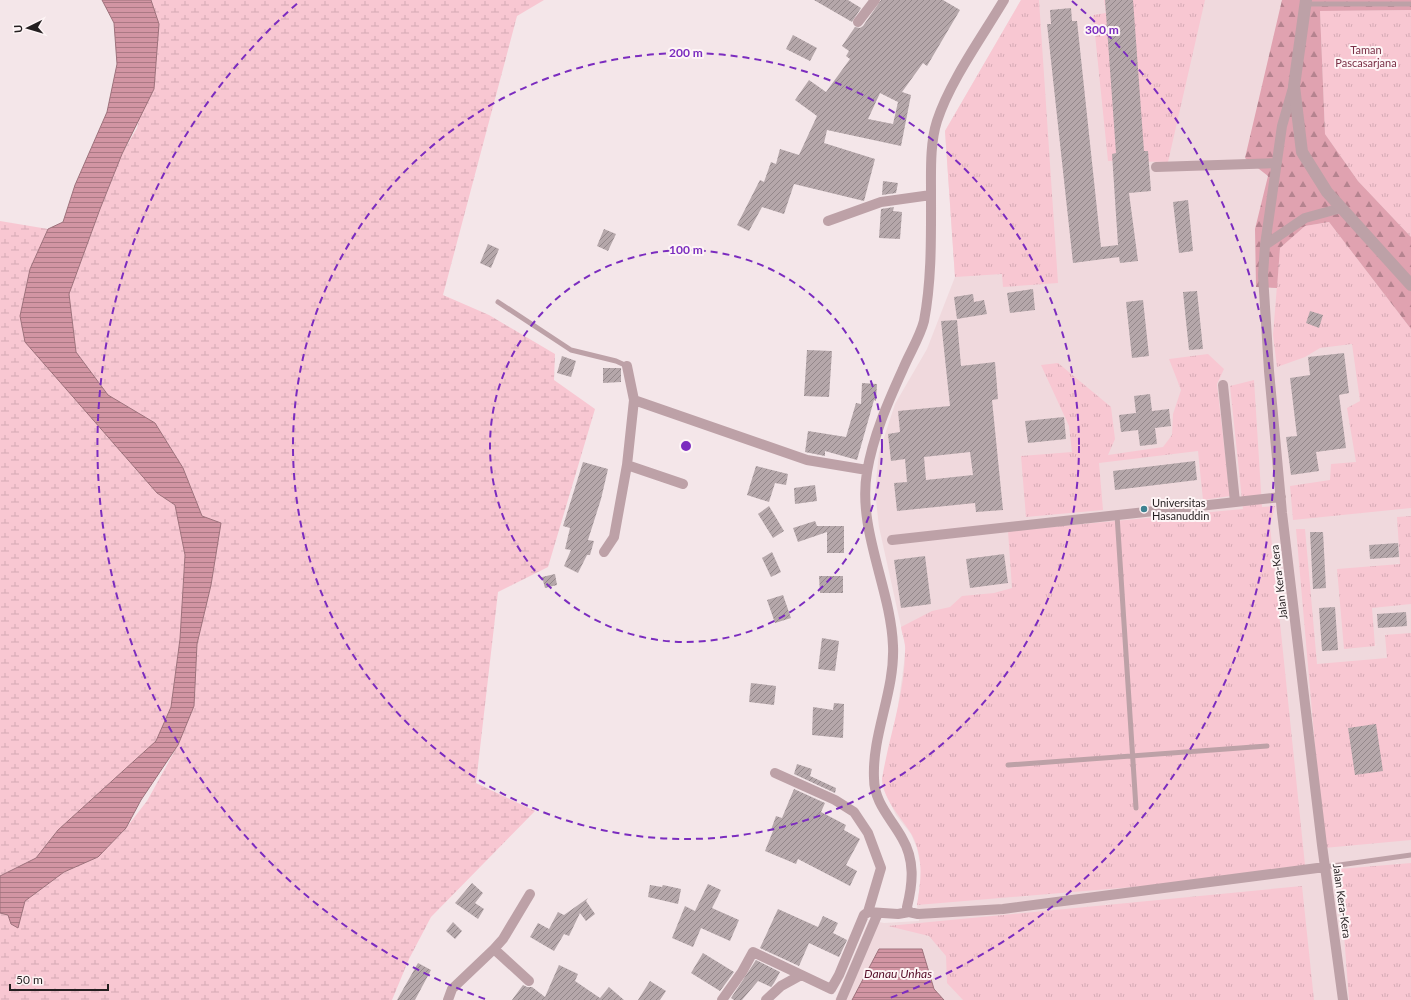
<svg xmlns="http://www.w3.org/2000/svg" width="1411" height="1000" viewBox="0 0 1411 1000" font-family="Lato,sans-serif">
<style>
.built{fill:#f0d9dd}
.grass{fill:url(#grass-tufts)}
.forest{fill:url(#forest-firs)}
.wetland{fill:url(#wetland-marsh)}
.water{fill:url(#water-rules);stroke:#9e727c}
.building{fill:url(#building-hatch);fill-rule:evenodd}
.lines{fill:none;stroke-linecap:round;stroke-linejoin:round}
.service{stroke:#bda1a7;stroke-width:5}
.minor{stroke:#bda1a7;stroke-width:10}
.tertiary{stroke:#bda1a7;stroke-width:12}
.ring{fill:none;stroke:#7b2cbf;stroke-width:2;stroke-dasharray:7 5}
.poi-dot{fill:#3e8291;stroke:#fef5f6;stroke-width:1.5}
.labels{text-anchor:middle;stroke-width:4;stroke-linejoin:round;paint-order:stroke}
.park-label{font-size:11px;fill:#7a3046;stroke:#fef5f6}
.poi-label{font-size:11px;fill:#241f20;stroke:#fef5f6;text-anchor:start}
.street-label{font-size:11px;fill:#241f20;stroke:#fef5f6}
.water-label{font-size:12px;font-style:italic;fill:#570f2a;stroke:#fef5f6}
.centre{fill:#7b2cbf;stroke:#fef5f6;stroke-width:2}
.ring-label{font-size:12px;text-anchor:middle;font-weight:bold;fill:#7b2cbf;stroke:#fef5f6;stroke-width:4;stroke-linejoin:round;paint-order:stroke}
</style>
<defs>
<pattern id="grass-tufts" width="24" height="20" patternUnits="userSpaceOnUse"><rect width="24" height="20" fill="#f8c7d2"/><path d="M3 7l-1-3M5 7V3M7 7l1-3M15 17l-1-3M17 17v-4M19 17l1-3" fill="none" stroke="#d4aab4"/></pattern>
<pattern id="forest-firs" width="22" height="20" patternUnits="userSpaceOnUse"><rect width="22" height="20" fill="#e0a2b0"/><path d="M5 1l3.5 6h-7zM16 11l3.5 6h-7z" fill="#b5838f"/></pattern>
<pattern id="wetland-marsh" width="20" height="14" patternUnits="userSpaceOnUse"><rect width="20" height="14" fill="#f8c7d2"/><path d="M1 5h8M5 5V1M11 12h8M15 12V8" fill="none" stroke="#d4aab4"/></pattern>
<pattern id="water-rules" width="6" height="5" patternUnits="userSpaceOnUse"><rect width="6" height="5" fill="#d295a3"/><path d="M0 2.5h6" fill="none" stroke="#aa7984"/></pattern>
<pattern id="building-hatch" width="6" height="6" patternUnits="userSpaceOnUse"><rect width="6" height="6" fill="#b5a7aa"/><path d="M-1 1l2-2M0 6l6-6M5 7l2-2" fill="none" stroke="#93878a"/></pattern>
</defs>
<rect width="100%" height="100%" fill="#f4e6e9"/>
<path class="built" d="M1021,0H1411V1000H835L869,920L884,923L919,921L917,905L922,873L917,848L911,834L896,815L883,788L882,779L897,713L906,649L879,527L875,491L879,453L895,404L927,349L955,277L945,131Z"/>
<path class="grass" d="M1021,0H1039L1058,283L1003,287L1002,274L955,277L945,131Z
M1104,0H1205L1168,162L1108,161L1093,15L1106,13Z
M1411,10V237L1358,181L1325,134L1320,11Z
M1329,222L1411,329V508L1293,520L1290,486L1330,480L1331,464L1356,462L1347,408L1360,401L1352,344L1320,348L1305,357L1277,367L1273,335L1280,248L1305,226Z
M1208,354L1224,369L1217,384L1230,496L1203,500L1198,451L1099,463L1103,510L1026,517L1021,456L1072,452L1069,426L1041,365L1058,363L1111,407L1115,439L1108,455L1163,447L1172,435L1173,414L1181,390L1169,359Z
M1254,380L1262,507L1275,506L1270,526L1305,865L1145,886L917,905C921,881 924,858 912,835C901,816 884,802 882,779C889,736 905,694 905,651C906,643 902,634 901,627L932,611L950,607L962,596L994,593L1012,588L1008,531L1243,509L1230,386Z
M1411,516V604L1372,608L1375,646L1344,649L1337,569L1400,564L1397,517Z
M1296,529H1305L1317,664L1387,658L1385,635L1411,633V840L1324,848Z
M1411,863V1000H1349L1339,869Z
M1302,886L1314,1000H963L947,983L946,956L929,936L888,926Z"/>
<path class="forest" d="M1282,0H1411V10L1320,11L1325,134L1358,181L1411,237V329L1329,222L1305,226L1280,248L1277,288L1256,287L1255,229L1268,176L1245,158Z"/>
<path class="wetland" d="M151,0H544L517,16L443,295L489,315L555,354L554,380L595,409L548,567L498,592L476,783L535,811L431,917L409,959L392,1000H0V913L8,915L18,928L25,901L64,872L98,857L126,828L147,801L178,745L194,705L197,644L211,585L221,523L202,516L183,468L155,423L108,395L76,352L69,294L100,209L122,154L137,128L159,24Z
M0,221L48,229L30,269L64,384L157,493L175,505L185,555L180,639L171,707L156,741L58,830L36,858L0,876Z"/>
<path class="water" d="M102,0H151L159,24L154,89L122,154L100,209L69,294L76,352L108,395L155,423L183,468L202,516L221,523L211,585L197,644L194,706L178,745L141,800L126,828L98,857L64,872L25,901L18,928L11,924L8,915L0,913V876L36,858L58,830L156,741L171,707L180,639L185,555L175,505L157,493L25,342L20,316L30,269L48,229L63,222L75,185L107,112L117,64L114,23Z
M879,949H922L934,989L944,1000H852Z"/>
<path class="building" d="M814,0H848L861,8L852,22Z
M881,0H943L960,10L927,66L923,63L902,92L911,95L901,146L827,130L824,143L875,159L864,201L794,184L784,214L762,207L749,231L737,225L760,180L764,182L771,162L776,164L780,149L799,155L817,116L795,100L809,80L826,92L850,59L846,56L849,51L842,46L855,27L860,28L863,26ZM880,93L898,102L893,124L868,119Z
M1105,0H1133L1144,151H1148L1151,191L1129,193L1138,261L1120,263L1119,257L1073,263L1047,24H1051L1050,10L1071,8L1072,21H1077L1101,247L1118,245L1112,154L1116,153Z
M793,35L817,48L810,61L786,49Z
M883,181L898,183L896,193L882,195Z
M1188,200L1193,251L1179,253L1173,202Z
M894,207L893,211L902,212L900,239L879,238L881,209Z
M604,229L616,234L608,251L597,246Z
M488,244L499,249L491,268L480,263Z
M1033,289L1035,310L1010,313L1007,293Z
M1197,291L1203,349L1189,350L1183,292Z
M973,294L974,302L984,300L987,314L957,319L954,297Z
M1143,300L1149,356L1132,358L1126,302Z
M1310,311L1323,315L1319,328L1306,323Z
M957,320L961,366L995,362L998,399L992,400L1003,510L976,512L975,503L897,511L894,483L907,482L905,459L891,461L888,434L900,432L898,411L950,406L941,321ZM970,452L973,475L926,480L924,457Z
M807,350L832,351L829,397L804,396Z
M1344,353L1349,393L1339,395L1346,448L1316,452L1319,471L1291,475L1286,437L1297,436L1290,378L1310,375L1308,357Z
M562,356L576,361L571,377L557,373Z
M603,368H621V382L603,383Z
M862,383L877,384L876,401L874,400L857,460L825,451V456L805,452L808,431L846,437L856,403L861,404Z
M1150,394L1152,411L1169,409L1171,426L1155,428L1157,444L1140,446L1138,430L1121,432L1119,415L1136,413L1134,396Z
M1064,417L1066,439L1028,443L1025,421Z
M1195,461L1197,480L1115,490L1113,471Z
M583,462L608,469L601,499L588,540L594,541L590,555H587L578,573L564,566L571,550L565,549L570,528L563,526Z
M756,466L788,474L786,485L775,483L769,502L747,495Z
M815,485L817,501L795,504L794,488Z
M769,506L784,531L773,538L758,514Z
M815,521L817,526H844V553H827V532L798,542L793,528Z
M1310,532H1323L1326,588L1313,589Z
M1398,543L1399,557L1370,559L1369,545Z
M772,552L781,572L771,577L762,558Z
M1004,554L1008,583L970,588L966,559Z
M925,556L931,604L901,608L894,560Z
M555,574L557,585L545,588L542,577Z
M819,576H843V593H820Z
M783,595L791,618L775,623L767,600Z
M1335,607L1338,650L1322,651L1319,608Z
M1406,612L1407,626L1378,628L1377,614Z
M822,638L839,641L835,671L818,669Z
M751,683L776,686L774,705L749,702Z
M834,703L844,704L843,738L812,735L813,707L833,710Z
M1376,724L1383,771L1355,775L1348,728Z
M797,764L812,769L810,776L836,788L835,793L794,774Z
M794,789L825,803L821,812L846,825L844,830L860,839L846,865L857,871L850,886L798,859L796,864L765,851L773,831L771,830L776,816L782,818Z
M472,883L483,893L475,903L484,909L478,919L455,903Z
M708,884L721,890L712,908L739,920L730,941L701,928L693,947L672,938L685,906L695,911Z
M650,885L662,887L663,885L681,889L678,904L648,897Z
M588,898L586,901L595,914L586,921L580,913L569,936L564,934L554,951L530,937L538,923L549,929L558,912L564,915Z
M778,909L818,927L823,916L838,923L833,933L847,940L839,957L809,943L799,966L760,948Z
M453,922L462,931L455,939L446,931Z
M703,953L734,972L720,991L691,973Z
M756,960L780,972L774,983L771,987L758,981L742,1000H734L731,998Z
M418,963L431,970L415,1000H397Z
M559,965L578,974L575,981L600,998L609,987L624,1000H512L523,985L527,987H532L545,997Z
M650,981L666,991L660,1000H638Z"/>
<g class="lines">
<path class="service" d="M1306,4H1411
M498,302L571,350L616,361L627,366
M1117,515L1136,808
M1008,765L1267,746
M1325,867L1411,855"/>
<path class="minor" d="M858,22L875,0
M1156,167L1277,163
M1341,208L1305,218L1265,245L1263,275L1269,371L1282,513L1322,845L1343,1000
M828,221L881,202L931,195
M1265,245L1282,126L1293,88
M1223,385L1235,502
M634,400L807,460L867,470
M627,465L683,484
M892,540L1281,497
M604,552L614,537L627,465L634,400L627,366
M775,773L835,800L854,812L868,833L881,868L868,912
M909,912L907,907C913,883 915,860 902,838C891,818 874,803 874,778C872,734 895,691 893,646C891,589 857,529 867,472C873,436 888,402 903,369C909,354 920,337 924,321C932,279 931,234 931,192C931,169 930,143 937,121C950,81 982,37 1004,0
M494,949L503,939L530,894
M448,1000L452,989L494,949L529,981
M722,1000L742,972L753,952L831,989L839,975L864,915L868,912L898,914L909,912L918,914L1003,909L1325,867
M766,1000L781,986L801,975
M841,1000L878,913"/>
<path class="tertiary" d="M1306,0L1294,86L1302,152L1327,192L1411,285"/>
</g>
<g class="ring">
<circle cx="686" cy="446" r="196"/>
<circle cx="686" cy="446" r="393"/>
<path d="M485 999A589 589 0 0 1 300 1M1072 1A589 589 0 0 1 887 999"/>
</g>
<circle class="poi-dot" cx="1144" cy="509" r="4"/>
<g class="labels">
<g class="park-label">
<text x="1366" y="54">Taman<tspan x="1366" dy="13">Pascasarjana</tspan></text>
</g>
<g class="poi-label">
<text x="1152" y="507">Universitas<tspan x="1152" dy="13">Hasanuddin</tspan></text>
</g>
<g class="street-label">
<text transform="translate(1279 582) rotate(-97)" y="4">Jalan Kera-Kera</text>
<text transform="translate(1342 901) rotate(82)" y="4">Jalan Kera-Kera</text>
</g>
<g class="water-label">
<text x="898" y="978">Danau Unhas</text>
</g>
</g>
<circle cx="686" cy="446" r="6" class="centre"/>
<g class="ring-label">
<text x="1102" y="34">300 m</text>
<text x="686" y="57">200 m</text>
<text x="686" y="254">100 m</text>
</g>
<g transform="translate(28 28) rotate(265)" stroke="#fef5f6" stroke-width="3" paint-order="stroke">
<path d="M0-3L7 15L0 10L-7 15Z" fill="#241f20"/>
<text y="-6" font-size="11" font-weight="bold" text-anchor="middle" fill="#241f20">U</text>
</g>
<path d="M10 984v6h98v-6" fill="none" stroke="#241f20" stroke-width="2"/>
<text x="16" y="984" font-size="12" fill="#241f20" stroke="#fef5f6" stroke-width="3" paint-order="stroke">50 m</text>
</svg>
